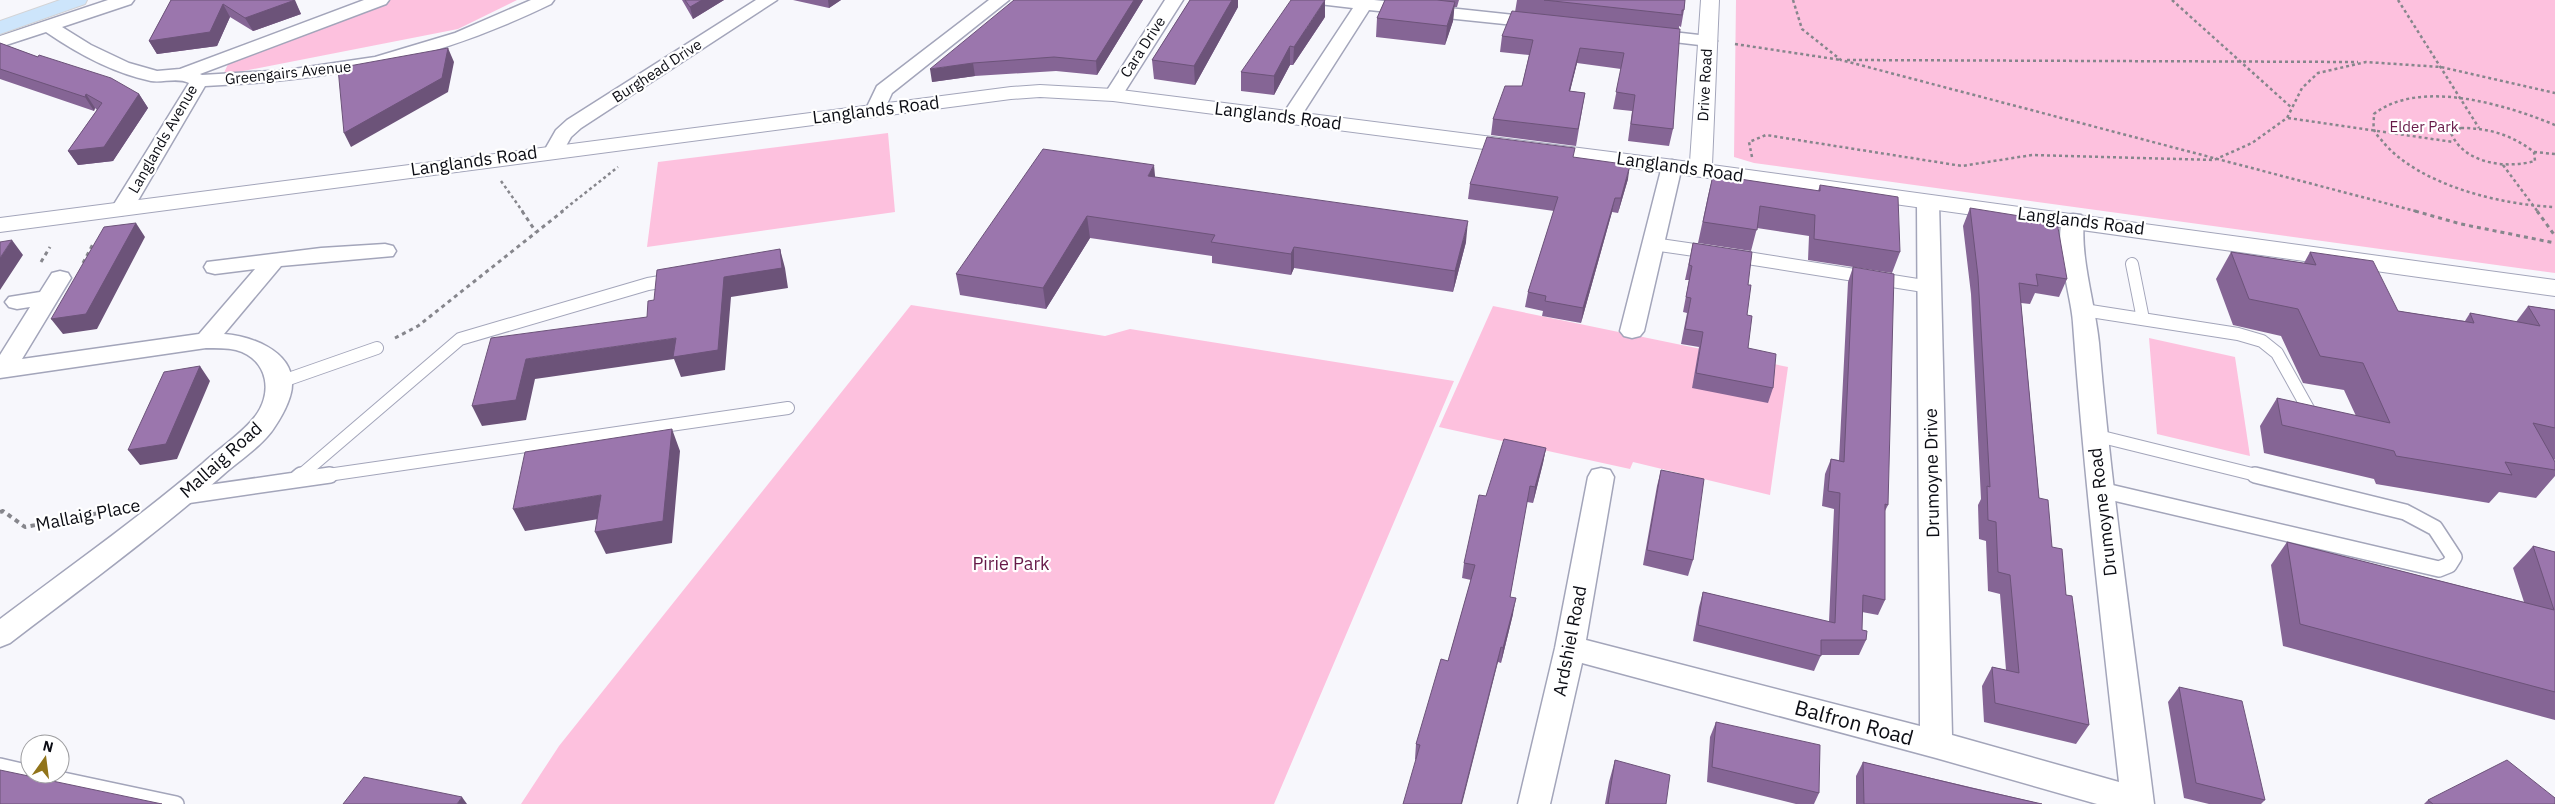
<svg xmlns="http://www.w3.org/2000/svg" width="2555" height="804" viewBox="0 0 2555 804" font-family="'IBM Plex Sans',sans-serif">
<style>
.green{fill:#fdc1de}
.lines{fill:none;stroke-linecap:round;stroke-linejoin:round}
.service-far1-casing{stroke:#a3a5ba;stroke-width:14}
.service-casing{stroke:#a3a5ba;stroke-width:18}
.minor-casing{stroke:#a3a5ba;stroke-width:3}
.tertiary-casing{stroke:#a3a5ba;stroke-width:2}
.primary-casing{stroke:#d3d3d5;stroke-width:2}
.path-far2{stroke:#86868c;stroke-width:2.5;stroke-dasharray:3 3;stroke-linecap:butt}
.path-far1{stroke:#86868c;stroke-width:3;stroke-dasharray:4 4;stroke-linecap:butt}
.path{stroke:#86868c;stroke-width:4;stroke-dasharray:4.5 4.5;stroke-linecap:butt}
.service-far1{stroke:#fff;stroke-width:12}
.service{stroke:#fff;stroke-width:15}
.minor{fill:#fff;fill-rule:evenodd}
.tertiary{fill:#fff;fill-rule:evenodd}
.primary{fill:#cde5fb;fill-rule:evenodd}
.wall{fill:#856595}
.shaded-wall{fill:#6c5379}
.building{fill:#9b76ad;stroke:#6c5379}
.labels{text-anchor:middle;stroke-width:4.5;stroke-linejoin:round;paint-order:stroke}
.far-street-label{font-size:15px;fill:#0c0d14;stroke:#fff}
.far-park-label{font-size:15px;fill:#671a48;stroke:#fff}
.street-label{font-size:18px;fill:#0c0d14;stroke:#fff}
.park-label{font-size:18px;fill:#671a48;stroke:#fff}
.near-street-label{font-size:21px;fill:#0c0d14;stroke:#fff}
</style>
<rect width="100%" height="100%" fill="#f7f7fc"/>
<path class="green" d="M390,0H517L458,29L223,75L229,62Z
M1736,0H2555V273L1754,163L1734,157Z
M888,133L895,212L647,247L658,162Z
M911,305L1105,336L1130,329L1454,381L1274,804H521L559,746Z
M1493,306L1788,367L1770,495L1633,462L1630,469L1439,427Z
M2149,338L2235,357L2250,456L2157,434Z"/>
<g class="lines">
<defs>
<path id="service-far1" d="M1653,244L1708,252
M1735,256L1930,287
M2132,264L2143,319
M2084,310L2238,334L2262,341L2277,353L2311,414
M280,382L377,348
M2094,435L2260,476
M300,476L460,339L648,284L672,280
M321,476L788,408"/>
<path id="service" d="M295,480L301,475
M2101,490L2439,569L2449,565L2454,557L2435,528L2405,512L2255,475
M185,496L330,475
M0,766L30,773
M35,774L176,804"/>
<path id="minor" d="M108,0H134L131,4L62,27L91,45L129,63L157,71L180,69L364,0H389L386,4L200,74L202,75L287,70L375,57L455,33L531,0H554L551,4C433,61 336,80 205,86L133,209L129,213L122,215L115,213L111,209L189,83C177,77 163,83 151,81C113,73 78,54 46,32L0,47V36Z
M756,0H777L581,128L571,137L561,155H547L544,151L556,130L567,120Z
M989,0H1009L892,93L882,115H868L865,111L877,86Z
M1165,0H1183L1120,99H1106L1104,95Z
M1316,0H1374L1542,18L1548,19L1551,23L1548,27L1542,28L1369,10L1298,121H1284L1281,117L1353,8L1319,4Z
M1646,29L1708,36L1714,37L1717,41L1714,45L1708,46L1640,38L1637,34L1640,30Z
M1672,160L1679,162L1682,166L1644,331L1640,336L1632,338L1624,336L1620,331L1662,166L1665,162Z
M1928,196L1935,198L1939,202L1952,735L2119,782C2102,629 2084,476 2073,323C2072,297 2051,236 2065,215L2073,214L2081,215L2084,220C2080,258 2095,303 2099,343C2112,497 2135,651 2154,804H2097L1936,758L1582,663L1550,804H1518L1555,648L1588,477L1592,470L1601,468L1610,470L1614,477L1586,640L1920,726L1917,202L1921,198Z
M385,244L393,246L396,251L393,256L281,266L224,334C250,336 291,350 292,382C293,397 282,416 274,428C264,444 239,461 224,474C156,534 82,588 10,643L0,647V619C68,568 137,519 202,464C218,449 239,436 253,419C274,395 269,359 236,350C227,348 216,348 206,348L0,378V355L30,307L17,309L9,307L5,302L9,297L40,292L52,273L60,271L68,273L71,278L22,359L199,334L255,269L215,274L207,272L204,267L207,262L321,248Z"/>
<path id="tertiary" d="M1701,0H1719L1712,165L2555,280V296L1701,177L1113,101L1040,97L1011,99L0,232V218L1011,87L1040,85L1113,89L1690,162Z"/>
<path id="primary" d="M60,0H87L85,4L0,34V21Z"/>
</defs>
<use href="#service-far1" class="service-far1-casing"/>
<use href="#service" class="service-casing"/>
<use href="#minor" class="minor-casing"/>
<use href="#tertiary" class="tertiary-casing"/>
<use href="#primary" class="primary-casing"/>
<path class="path-far2" d="M1793,0L1802,29L1841,60L2419,212
M2172,0L2292,108
M2398,0L2479,128
M1735,44L1841,60
M1847,60L2358,62
M2288,118L2453,142
M2555,125C2507,105 2419,78 2374,114C2374,119 2373,125 2374,129C2375,134 2380,138 2383,142C2419,185 2501,205 2555,207
M2461,128C2489,128 2512,135 2534,152L2535,161C2506,169 2464,164 2451,133Z
M2534,152L2555,154
M1752,157L1749,142L1766,135L1962,166L2032,155L2214,160L2252,143L2287,118L2302,88L2318,73L2366,62L2441,67L2555,93
M2503,165L2538,212
M501,181L523,212
M561,212L618,167"/>
<path class="path-far1" d="M522,211L536,232
M2415,211L2461,224L2555,243
M2537,211L2555,236
M41,262L50,247
M83,263L93,244
M395,338L418,326L563,211"/>
<path class="path" d="M0,512L3,511L25,527L120,509"/>
<use href="#service-far1" class="service-far1"/>
<use href="#service" class="service"/>
<use href="#minor" class="minor"/>
<use href="#tertiary" class="tertiary"/>
<use href="#primary" class="primary"/>
</g>
<path class="wall" d="M171,0H294L301,14L253,31L230,17L217,46L157,54L149,41Z
M682,0H724L693,19Z
M793,0H841L829,8Z
M1014,0H1143L1097,75L1056,71L975,76L932,82Z
M1190,0H1238V7L1195,85L1154,79L1152,60Z
M1385,0H1459L1457,7H1454L1453,21L1445,45L1376,37L1377,18Z
M1517,0H1685L1684,10L1681,27L1679,26V29L1673,129L1669,146L1628,141L1632,111L1613,109L1621,69L1577,63L1570,91L1585,93L1576,146L1491,135L1493,119L1522,86L1529,55L1500,52L1502,36L1515,12Z
M1325,17L1293,65H1290L1274,95L1241,91V72Z
M0,43L139,94L148,108L113,161L78,165L68,151L97,110L95,108L94,111L0,79Z
M1573,157L1628,179L1618,213L1612,212L1581,323L1542,316L1543,311L1525,307L1528,292L1554,211L1468,199L1470,184Z
M1713,175L1818,191L1820,185L1900,252L1892,273L1808,260L1809,236L1757,228L1751,251L1698,243L1708,196Z
M1155,177L1466,242L1453,292L1294,268L1291,275L1212,263V256L1090,238L1046,309L960,295L956,274Z
M1970,208L2067,279L2059,297L2035,293L2030,304L2021,303L2039,498L2052,547L2066,595L2089,725L2076,744L1984,722L1982,686L1992,667L2006,670L2000,594L1988,591L1986,541L1979,539L1978,505L1981,499L1971,294L1963,226Z
M1693,243L1748,285L1747,315L1748,348L1773,388L1768,403L1692,388L1699,347L1681,344L1687,313L1683,312L1689,280H1685Z
M2231,252L2304,263L2310,252L2398,311L2465,321L2470,313L2516,322L2528,306L2555,310V460L2554,459L2555,462V476L2536,498L2499,492L2489,503L2376,484L2374,479L2264,453L2260,426L2277,398L2356,416L2344,390L2303,383L2281,336L2233,325L2216,279Z
M1853,267L1888,505L1885,511V600L1878,615L1862,612V630L1866,640L1859,655H1821L1814,671L1693,641L1699,607L1703,592L1829,622L1834,509L1822,506L1825,474L1831,459L1839,460L1848,282Z
M1546,448L1543,463L1533,503L1527,502L1510,597L1513,614L1501,663L1498,662L1416,760L1415,759L1416,744L1448,661L1471,580L1462,578L1464,563L1486,496Z
M1661,470L1693,560L1688,576L1643,565L1657,486Z
M2287,542L2524,602L2513,568L2533,546L2555,552V720L2283,646L2271,565Z
M2179,687L2265,800L2261,804H2209L2184,798L2168,702Z
M1716,722L1819,793L1814,804H1796L1707,782L1710,737Z
M1615,760L1666,804H1605L1609,782Z
M1863,762L2042,804H1856V776Z
M2428,800L2555,804H2424Z"/>
<path class="shaded-wall" d="M295,0L301,14L253,31L245,18Z
M702,0H724L693,19L690,7Z
M828,0H841L829,8Z
M1134,0H1143L1097,75L1096,61Z
M1232,0H1238V7L1195,85L1194,66Z
M1325,0V17L1293,65L1294,47Z
M1455,2L1453,21L1445,45L1447,26Z
M223,4L230,17L217,46L157,54L149,41Z
M1290,46V65L1274,95V76Z
M448,48L454,62L448,92L351,147L344,133Z
M1580,48L1577,63L1566,107L1569,91Z
M973,63L975,76L932,82L930,69Z
M86,94L95,108L94,111L85,97Z
M139,94L148,108L113,161L78,165L68,151Z
M1154,165L1156,186L1148,176Z
M1630,165L1628,179L1618,213L1621,198Z
M1615,198L1612,212L1581,323L1583,308Z
M1087,216L1090,238L1046,309L1043,288Z
M1468,221L1466,242L1453,292L1455,271Z
M136,223L145,237L97,329L63,334L51,319Z
M12,240L23,255L0,290V258Z
M1294,247V268L1291,275V254Z
M780,249L785,268L788,288L731,297L725,370L681,377L674,359L535,379L526,420L482,426L472,406L526,359L676,338L724,277Z
M200,366L210,381L177,459L140,465L128,450Z
M672,429L680,451L672,543L606,554L595,532Z
M1546,448L1543,463L1533,503L1535,487Z
M601,495L611,517L525,531L513,509Z
M1516,598L1513,614L1501,663L1503,648Z
M1501,647L1498,662L1462,804H1461Z
M462,797L467,804H457Z"/>
<path class="building" d="M171,0H295L245,18L223,4L210,32L149,41Z
M685,0H702L690,7Z
M1014,0H1134L1096,61L1054,57L973,63L930,69Z
M1190,0H1232L1194,66L1152,60Z
M1291,0H1325L1294,47L1290,46L1274,76L1241,72Z
M1385,0H1437L1455,2L1447,26L1377,18Z
M1544,0H1685L1684,10H1682V15Z
M1512,11L1680,29L1673,129L1631,124L1635,95L1616,92L1624,53L1580,48L1569,91L1585,93L1578,129L1493,119L1505,86H1522L1533,40L1502,36Z
M0,43L38,57L39,55L111,78L139,94L104,147L68,151L102,103L86,94L85,97L0,69Z
M448,48L442,78L344,133L338,68Z
M1487,137L1575,148L1573,157L1630,165L1621,198H1615L1583,308L1545,301L1546,296L1528,292L1558,197L1470,184Z
M1043,149L1154,165L1148,176L1468,221L1455,271L1294,247L1291,254L1211,242L1215,235L1087,216L1043,288L956,274Z
M1713,175L1820,191V185L1898,197L1900,252L1814,239L1815,215L1760,206L1757,230L1703,222Z
M1970,208L2057,222L2067,279L2036,274L2038,286L2019,283L2039,498L2048,500L2052,547L2062,549L2066,595L2072,596L2089,725L1995,703L1992,667L2019,673L2010,575L1998,572L1996,522L1988,520L1987,486L1990,487L1978,276Z
M136,223L86,314L51,319L104,227Z
M12,240L0,258V242Z
M1693,243L1752,252L1748,285H1751L1747,315L1752,316L1748,348L1776,354L1773,388L1696,373L1703,332L1685,329L1691,298L1686,297L1692,266L1689,265Z
M780,249L782,268L724,277L718,350L673,357L676,338L526,359L516,400L472,406L491,338L647,317L648,301L654,300L657,270Z
M2231,252L2316,265L2310,252L2373,261L2398,311L2474,323L2470,313L2540,326L2528,306L2555,310V428L2533,423L2555,462V470L2505,462L2512,475L2396,456L2394,451L2282,425L2277,398L2390,423L2363,363L2320,356L2298,309L2249,299Z
M1853,267L1894,274L1888,505L1885,504V600L1863,595L1862,630L1867,631L1866,640H1821V656L1698,625L1703,592L1835,623L1840,493L1828,491L1831,459L1844,462Z
M200,366L166,444L128,450L164,372Z
M672,429L663,521L595,532L601,495L513,509L525,452Z
M1504,439L1546,448L1535,487L1530,486L1510,597L1516,598L1503,648L1501,647L1461,804H1403L1420,745L1416,744L1441,659L1448,661L1475,565L1464,563L1479,495L1486,496Z
M1661,470L1704,479L1693,560L1647,550Z
M2287,542L2554,610L2533,546L2555,552V692L2300,624Z
M2179,687L2242,701L2265,800L2196,783Z
M1716,722L1820,745L1819,793L1712,767Z
M1615,760L1670,775L1666,804H1608Z
M2507,760L2555,798V804H2433L2428,800Z
M1863,762L1971,788L2042,804H1864Z
M0,770L162,804H0Z
M364,777L462,797L457,804H343Z"/>
<g class="labels">
<g class="far-street-label">
<text transform="translate(1143 47) rotate(-57)" y="5">Cara Drive</text>
<text transform="translate(657 71) rotate(-33)" y="5">Burghead Drive</text>
<text transform="translate(288 73) rotate(-6)" y="5">Greengairs Avenue</text>
<text transform="translate(1705 85) rotate(-87)" y="5">Drive Road</text>
<text transform="translate(163 139) rotate(-60)" y="5">Langlands Avenue</text>
</g>
<g class="far-park-label">
<text x="2424" y="132">Elder Park</text>
</g>
<g class="street-label">
<text transform="translate(876 110) rotate(-7)" y="6">Langlands Road</text>
<text transform="translate(1278 116) rotate(7)" y="6">Langlands Road</text>
<text transform="translate(474 161) rotate(-8)" y="6">Langlands Road</text>
<text transform="translate(1680 167) rotate(8)" y="6">Langlands Road</text>
<text transform="translate(2081 221) rotate(7)" y="6">Langlands Road</text>
<text transform="translate(221 460) rotate(-42)" y="6">Mallaig Road</text>
<text transform="translate(1932 473) rotate(-91)" y="6">Drumoyne Drive</text>
<text transform="translate(2103 512) rotate(-97)" y="6">Drumoyne Road</text>
<text transform="translate(88 515) rotate(-11)" y="6">Mallaig Place</text>
<text transform="translate(1570 641) rotate(-79)" y="6">Ardshiel Road</text>
</g>
<g class="park-label">
<text x="1011" y="570">Pirie Park</text>
</g>
<g class="near-street-label">
<text transform="translate(1854 723) rotate(15)" y="7">Balfron Road</text>
</g>
</g>
<g transform="translate(45 759) rotate(14)"><circle r="24" fill="#ffffff" stroke="#9e9ea1"/>
<path d="M0-4L9 19L0 12L-9 19Z" fill="#91741a"/>
<text y="-8" font-size="14" font-weight="bold" text-anchor="middle" fill="#0c0d14">N</text>
</g>
</svg>
